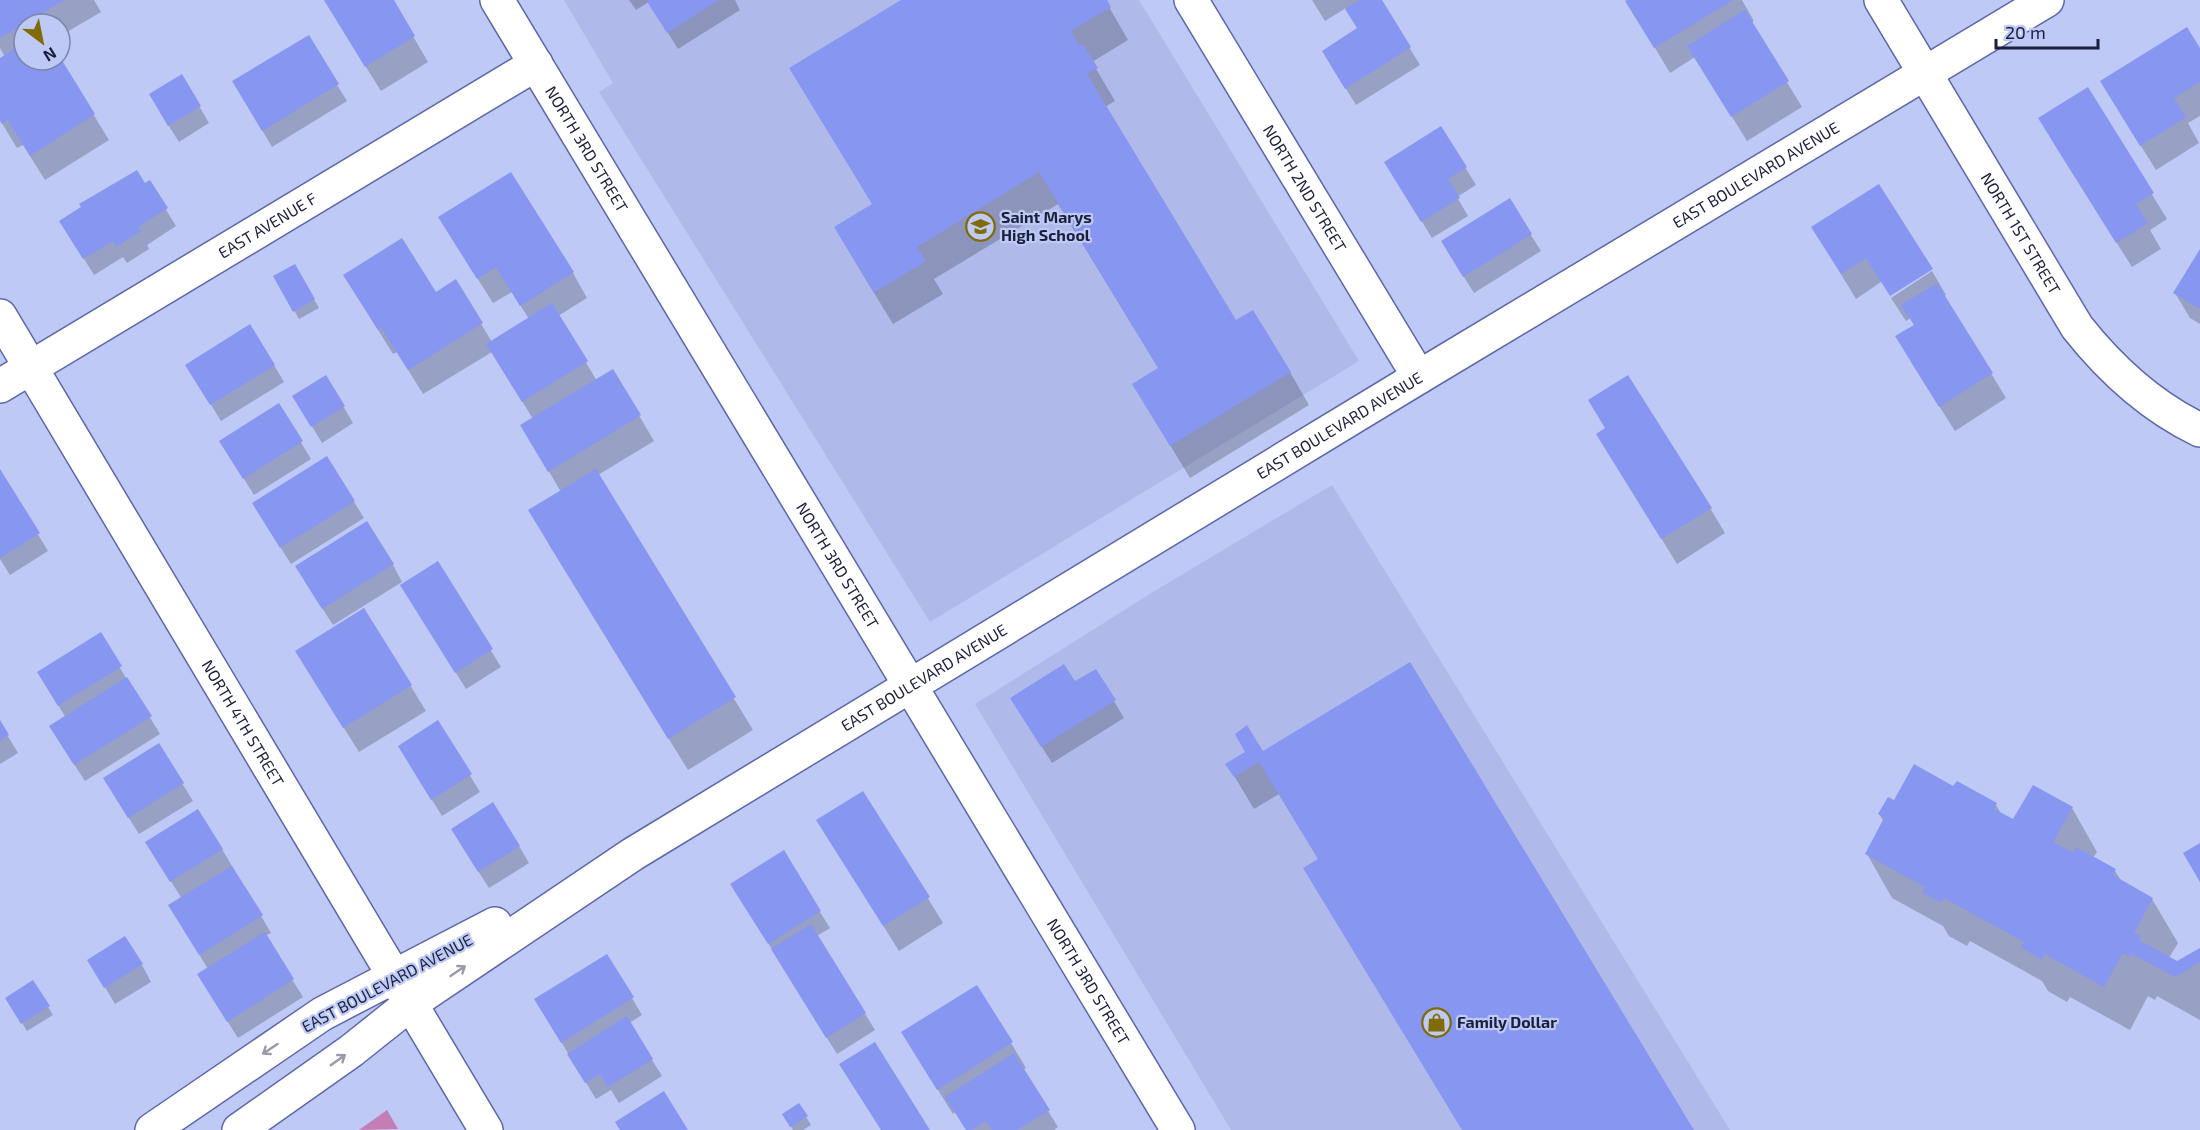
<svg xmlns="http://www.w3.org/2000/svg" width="2200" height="1130" viewBox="0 0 2200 1130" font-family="'Exo 2',sans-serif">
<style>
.built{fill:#afbaea}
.green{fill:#c47eb5}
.shadow{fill:#0003}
.building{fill:#8696f1}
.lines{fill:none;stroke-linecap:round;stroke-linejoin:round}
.minor-casing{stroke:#5b67ab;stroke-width:36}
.major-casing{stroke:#5b67ab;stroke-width:36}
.minor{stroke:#fff;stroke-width:33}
.major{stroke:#fff;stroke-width:33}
.oneway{stroke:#989aa7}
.labels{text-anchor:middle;stroke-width:4.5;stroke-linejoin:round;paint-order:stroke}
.street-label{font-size:16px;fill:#1a1f3b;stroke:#bec9f6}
.poi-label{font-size:16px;font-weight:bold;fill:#1a1f3b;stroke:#bec9f6;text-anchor:start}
</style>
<rect width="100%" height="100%" fill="#bec9f6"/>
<path class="built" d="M564,0H1139L1359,361L930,622L599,92L613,83Z
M1332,485L1730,1130H1231L975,704L1153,592Z"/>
<path class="green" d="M387,1110L398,1129L359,1130Z"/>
<path class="shadow" d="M0,0H94L101,12L60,36V24H24V60H60L109,140L45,180L23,145L17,148L0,120V60L5,57L0,48Z
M324,0H392L428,62L381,91Z
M629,0H735L740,10L678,49L649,2L636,10Z
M904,0H1105L1128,40L1092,62L1115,101L1105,107L1236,322L1290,372L1309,405L1190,478L1153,417L1159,369L1058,204L934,279L943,294L893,324L854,260L874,205Z
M1312,0H1380L1420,65L1356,105L1333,68L1359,29L1346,8L1325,21Z
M1629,0H1742L1754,21L1751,23L1802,107L1747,141L1695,57L1670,73L1642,26Z
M2200,51V116L2188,123L2199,143L2156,170L2116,106Z
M234,82L337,85L347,101L272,147Z
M2087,89L2167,219L2150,230L2161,249L2132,267L2054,144Z
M199,106L209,123L179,142L160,112Z
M1441,128L1476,185L1457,197L1468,216L1432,238L1396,179Z
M149,182L176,226L147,245L149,249L127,263L123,257L94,275L71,238Z
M1879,186L1881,282L1856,299L1813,228Z
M1509,200L1541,251L1474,293L1452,258Z
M455,243L573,273L587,298L558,316L597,381L613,371L654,441L598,475L753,730L688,770L548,543L561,492L537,451L533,419L492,352L423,394L397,352L393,354L360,301L435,294L455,281L492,342L529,319L512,292L493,303Z
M2200,252V324L2190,318L2175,293Z
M295,266L319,308L299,319L275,277Z
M1932,271L1946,295L1944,296L2006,398L1955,431L1911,362L1915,325L1911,318L1906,321L1891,298Z
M274,365L284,382L221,421L197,382Z
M278,405L311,459L254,495L231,458Z
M343,406L353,423L322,443L304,413Z
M1606,429L1710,508L1725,533L1677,564L1598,435Z
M327,458L364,518L291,564L263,520Z
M0,472L48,551L10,575L0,559Z
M437,563L501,667L466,689L412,602Z
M393,565L402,582L333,625L306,583Z
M364,610L426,711L359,752L312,677Z
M100,635L160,734L85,781L61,744L66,718L49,690Z
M1096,671L1124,718L1052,763L1022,715Z
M0,723L18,753L0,764Z
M438,723L480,792L442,816L409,763Z
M159,746L193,801L139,834L115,796Z
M1262,753L1692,1130H1463L1319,860L1279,794L1254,809L1227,764Z
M1954,788L1996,805L2002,815L2014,821L2072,808L2097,852L2093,858L2115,871L2122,882L2152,899L2178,943L2169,958L2177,963L2200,950V1020L2157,996L2155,1000L2148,996L2130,1030L2070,997L2067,1002L2048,991L2042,981L1970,941L1967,946L1949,936L1943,926L1892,898L1867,854L1884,822L1879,814L1895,802Z
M863,793L943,923L899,951L833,845Z
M462,846H519L529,863L489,888Z
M222,849L271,933L265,936L303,997L238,1038L209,992L208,969L180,923L182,899L157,859Z
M742,901L820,912L830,928L817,936L875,1030L837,1054Z
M142,965L151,982L115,1004L99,977Z
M33,982L53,1015L27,1031L7,998Z
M976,987L1011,1043L1026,1068L1023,1070L1058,1127L1054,1130H967L955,1112L953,1114L918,1058Z
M632,998L642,1015L629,1023L662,1076L619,1103L611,1090L596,1099L546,1017Z
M799,1105L811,1125L803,1130H793L784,1115Z"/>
<path class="building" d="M0,0H64L0,38Z
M324,0H394L415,36L365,67Z
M646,0H719L667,33Z
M901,0H1107L1111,7L1071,31L1079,46L1083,44L1098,68L1087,74L1236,320L1253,310L1291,372L1170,446L1132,384L1158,368L1039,172L917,247L926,261L874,293L834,227L872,204L789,68Z
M1360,0H1382L1411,47L1345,89L1322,51L1357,28L1345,9Z
M1627,0H1733L1654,48L1625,1Z
M1745,10L1789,81L1731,117L1687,46Z
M2187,27L2200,48V82L2174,98L2186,117L2140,146L2100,81Z
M309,35L339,84L262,131L232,81Z
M24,43V60H60V57L95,114L30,156L8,120L2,124L0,121V58Z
M182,74L201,106L168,126L149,94Z
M2088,87L2154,193L2136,204L2148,223L2116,243L2038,118Z
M1441,126L1467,167L1448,179L1460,198L1421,222L1384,162Z
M137,170L145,183L150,180L168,208L138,227L141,231L116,247L113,241L83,259L59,221L81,207L79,204Z
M511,172L574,272L520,306L496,267L477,279L438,217Z
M1879,184L1933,269L1890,296L1866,258L1841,274L1811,227Z
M1510,198L1532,234L1463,277L1441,241Z
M402,238L436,292L456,279L483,323L408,370L381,328L378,330L343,275Z
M2200,249V309L2173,293Z
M295,264L315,299L293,312L273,276Z
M1937,283L1993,373L1939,407L1895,336L1914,325L1901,305Z
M552,303L588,361L522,402L486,344Z
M250,324L275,365L210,405L185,365Z
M613,369L641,415L548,472L520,425Z
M326,375L345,406L311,427L292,396Z
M1628,375L1712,508L1661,539L1596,434L1605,428L1588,400Z
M279,403L303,441L243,479L219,441Z
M327,456L355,501L280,548L252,503Z
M0,469L40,533L0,558Z
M596,469L736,697L668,739L528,510Z
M367,521L394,564L322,609L295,566Z
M438,561L493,649L455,673L400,585Z
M364,608L412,685L343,728L295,651Z
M101,632L122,666L58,706L37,672Z
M1410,662L1694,1130H1462L1303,868L1318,859L1259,762L1234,777L1225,764L1245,752L1235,734L1247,725L1263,751Z
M1064,664L1075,681L1096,669L1116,700L1041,747L1010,698Z
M127,677L152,716L74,765L49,726Z
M0,720L9,735L0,741Z
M438,720L472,774L431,800L398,746Z
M159,743L184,783L128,818L103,778Z
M1914,764L1953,786L1957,781L1997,803L1994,809L2013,819L2033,785L2073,807L2053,842L2073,853L2076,847L2116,869L2113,875L2153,898L2134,933L2141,936L2139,940L2177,961L2200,948V962L2175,977L2132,954L2130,957L2123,953L2104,987L2045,954L2042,960L2021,947L2024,942L1944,898L1941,903L1922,892L1925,887L1865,854L1884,818L1878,814L1888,797L1894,800Z
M863,791L930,897L883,926L816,820Z
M493,802L520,846L478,872L451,829Z
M198,809L223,849L170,882L145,842Z
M2200,843V882L2183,853Z
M784,850L821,911L768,944L730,884Z
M232,866L263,915L199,955L168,905Z
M811,924L866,1013L826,1038L771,949Z
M265,932L294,979L227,1022L197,974Z
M125,936L143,964L104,988L87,960Z
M607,954L634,997L561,1043L534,999Z
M33,980L50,1006L21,1024L5,998Z
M977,985L1013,1042L937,1090L901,1032Z
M627,1016L653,1059L608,1087L600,1074L585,1083L567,1054Z
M875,1042L930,1130H881L839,1064Z
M1014,1053L1050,1110L1017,1130H992L986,1121L972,1130H966L945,1097Z
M664,1091L688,1130H620L615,1122Z
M799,1103L808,1116L790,1127L782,1114Z"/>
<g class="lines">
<defs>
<g id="minor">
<path id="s1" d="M497,0L1178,1130"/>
<path id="s2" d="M1191,0L1419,377"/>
<path id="s3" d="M1881,0L2077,327C2111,370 2150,406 2200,430"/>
<path id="s4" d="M0,316L486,1130"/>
<path id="s5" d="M0,386L536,64"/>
<path d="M393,977L495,924"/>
<path id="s6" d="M410,1004L633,854L1419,377L2047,0"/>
</g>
<path id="major" d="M152,1130L322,1014L393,977
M239,1130L351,1051L410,1004"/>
</defs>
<use href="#minor" class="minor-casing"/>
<use href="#major" class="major-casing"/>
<use href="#minor" class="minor"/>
<use href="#major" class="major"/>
</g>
<defs><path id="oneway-shaft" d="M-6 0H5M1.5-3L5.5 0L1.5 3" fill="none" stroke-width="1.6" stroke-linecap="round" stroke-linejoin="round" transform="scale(1.5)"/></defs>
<g class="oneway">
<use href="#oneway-shaft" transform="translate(458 971) rotate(-34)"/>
<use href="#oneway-shaft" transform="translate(270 1049) rotate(146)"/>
<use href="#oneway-shaft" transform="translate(338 1060) rotate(-35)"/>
</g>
<defs>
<symbol id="school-ring" viewBox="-11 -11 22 22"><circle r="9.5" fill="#bec9f6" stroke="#806b04" stroke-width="1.5"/><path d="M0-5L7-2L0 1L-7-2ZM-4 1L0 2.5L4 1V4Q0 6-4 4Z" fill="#806b04"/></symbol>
<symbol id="shop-ring" viewBox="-11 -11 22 22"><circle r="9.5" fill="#bec9f6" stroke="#806b04" stroke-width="1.5"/><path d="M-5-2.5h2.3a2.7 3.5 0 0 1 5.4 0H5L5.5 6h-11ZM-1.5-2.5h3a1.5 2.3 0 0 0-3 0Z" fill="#806b04"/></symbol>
</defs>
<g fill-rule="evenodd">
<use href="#school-ring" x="964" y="210" width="33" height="33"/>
<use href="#shop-ring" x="1420" y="1006" width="33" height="33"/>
</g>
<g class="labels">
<g class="street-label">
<text dy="6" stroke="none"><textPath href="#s1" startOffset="174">NORTH 3RD STREET</textPath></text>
<text dy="6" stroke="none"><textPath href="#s6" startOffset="1581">EAST BOULEVARD AVENUE</textPath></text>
<text dy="6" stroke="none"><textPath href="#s2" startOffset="220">NORTH 2ND STREET</textPath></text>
<text dy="6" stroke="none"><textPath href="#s5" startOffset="312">EAST AVENUE F</textPath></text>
<text dy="6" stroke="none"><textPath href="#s3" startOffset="272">NORTH 1ST STREET</textPath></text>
<text dy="6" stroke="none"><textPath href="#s6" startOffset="1095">EAST BOULEVARD AVENUE</textPath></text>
<text dy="6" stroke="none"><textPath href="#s1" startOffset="660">NORTH 3RD STREET</textPath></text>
<text dy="6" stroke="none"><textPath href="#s6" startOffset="609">EAST BOULEVARD AVENUE</textPath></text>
<text dy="6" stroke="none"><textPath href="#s4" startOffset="474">NORTH 4TH STREET</textPath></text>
<text dy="6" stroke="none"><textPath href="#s1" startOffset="1146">NORTH 3RD STREET</textPath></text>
<text transform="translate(387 983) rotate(-28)" y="6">EAST BOULEVARD AVENUE</text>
</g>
<g class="poi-label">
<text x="1001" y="223">Saint Marys<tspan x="1001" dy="18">High School</tspan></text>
<text x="1457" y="1028">Family Dollar</text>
</g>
</g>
<g transform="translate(42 42) rotate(148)"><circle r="28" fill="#bec9f6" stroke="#7c85ab" stroke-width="1.5"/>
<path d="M0-4.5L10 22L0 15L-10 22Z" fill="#806b04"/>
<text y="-9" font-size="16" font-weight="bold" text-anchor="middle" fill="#1a1f3b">N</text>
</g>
<path d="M1996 39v9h102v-9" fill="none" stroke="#1a1f3b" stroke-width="3"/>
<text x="2005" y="39" font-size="18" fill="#1a1f3b" stroke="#bec9f6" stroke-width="4.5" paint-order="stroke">20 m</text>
</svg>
